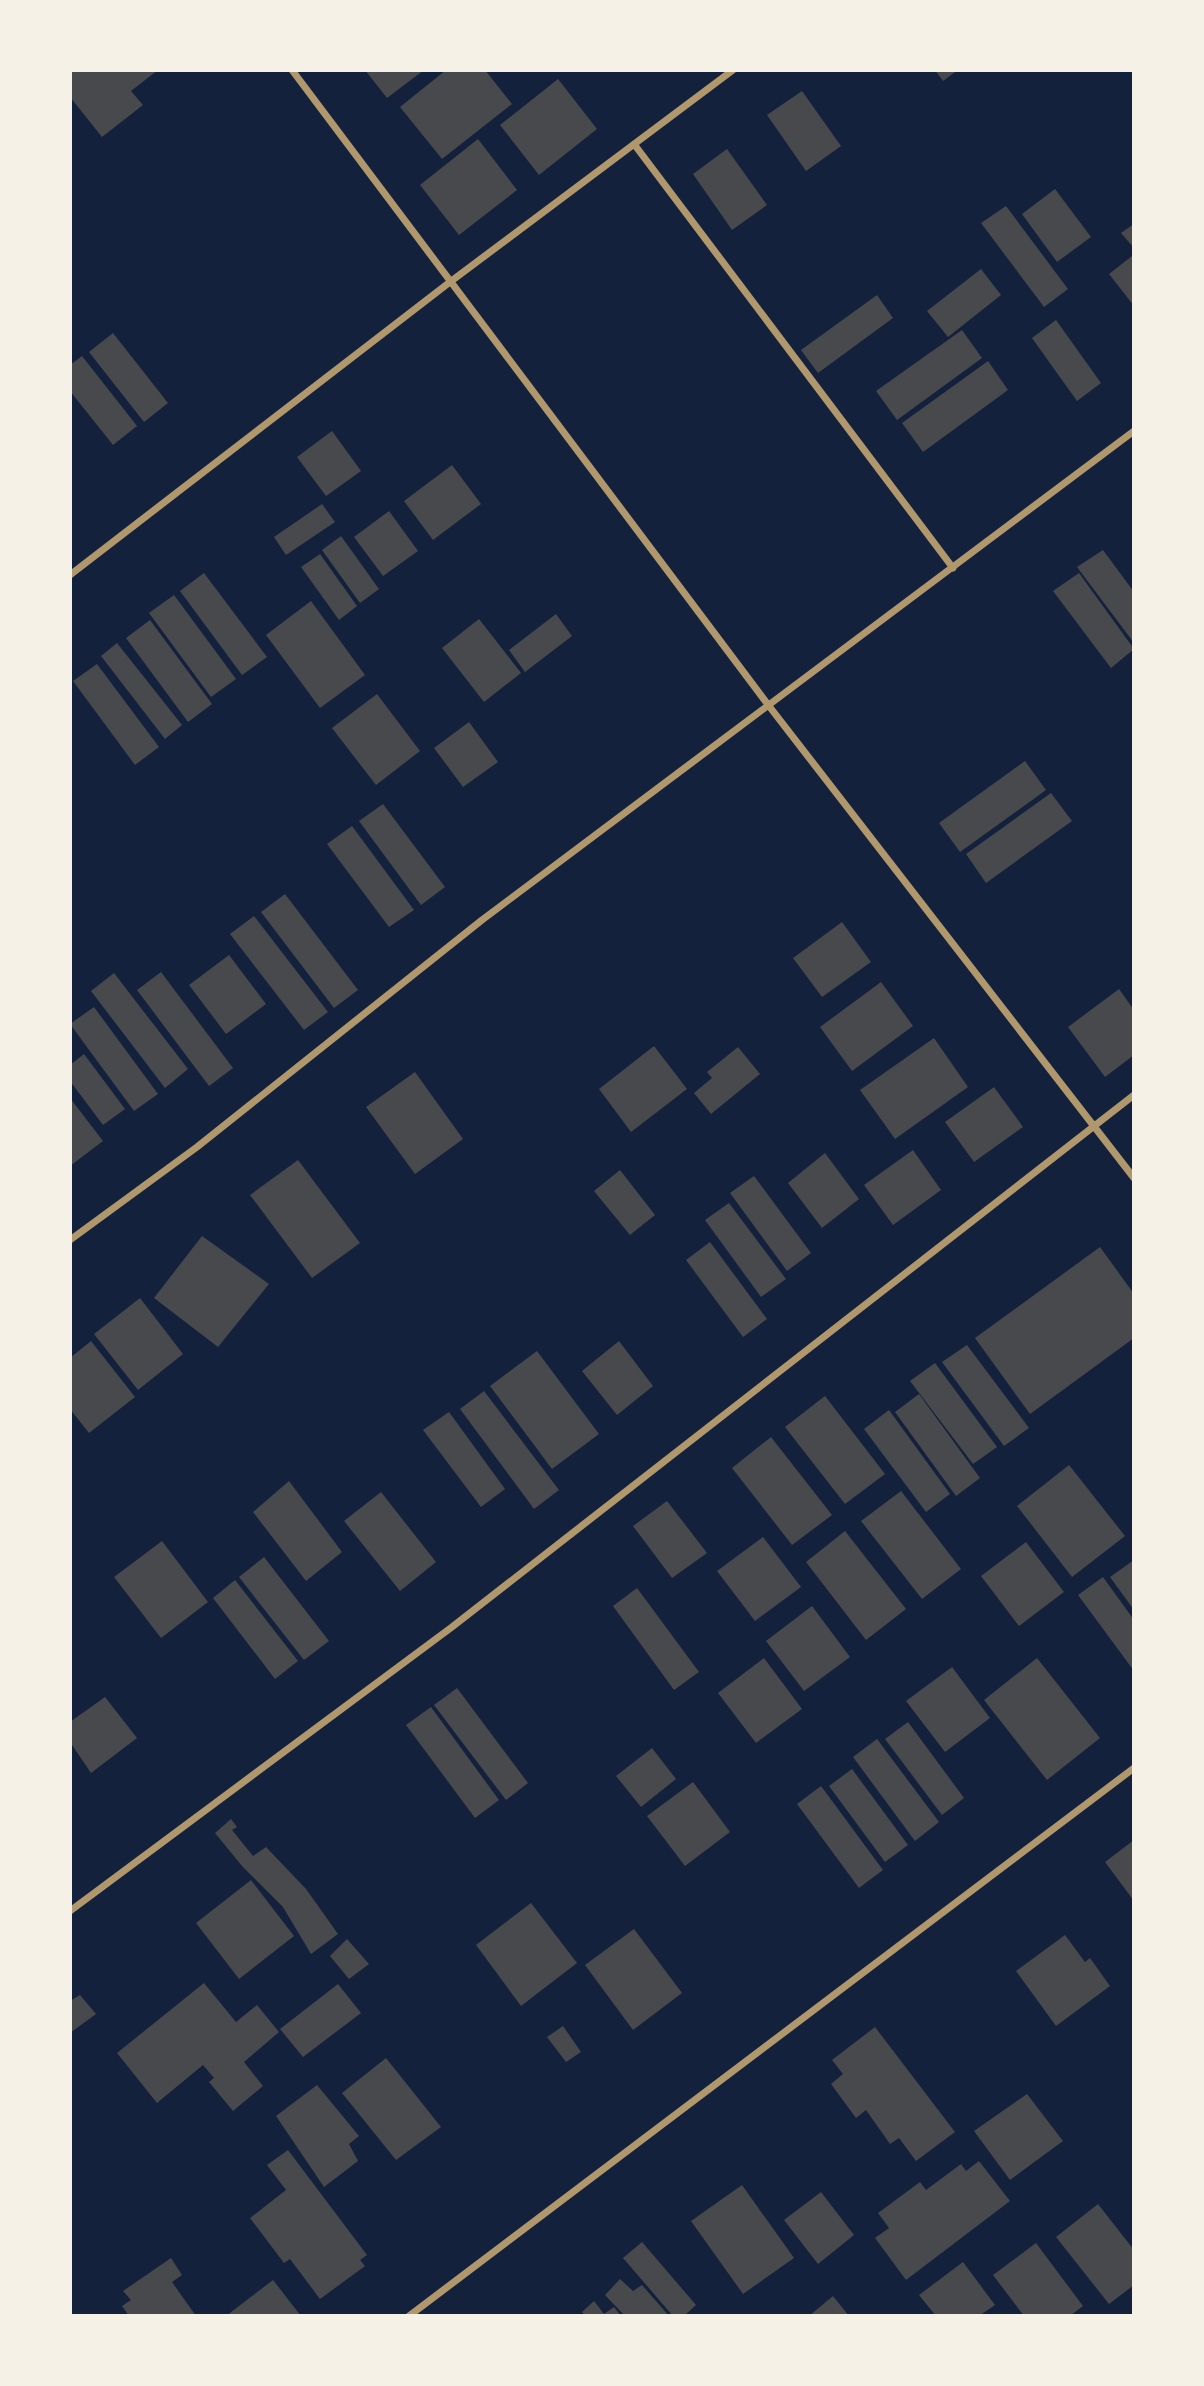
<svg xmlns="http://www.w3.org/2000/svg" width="1204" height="2386" viewBox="0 0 1204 2386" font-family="Literata,serif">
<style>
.building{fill:#48494c}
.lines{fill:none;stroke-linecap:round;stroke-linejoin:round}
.minor{stroke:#b1986c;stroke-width:7}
</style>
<rect width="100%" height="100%" fill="#14213d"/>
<path class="building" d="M70,70H158L131,91L143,105L102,137L70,97Z
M365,70H424L387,98Z
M446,70H485L512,104L442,159L400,107Z
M935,70H958L943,81Z
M558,79L597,129L539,175L500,125Z
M802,91L841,146L806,171L767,115Z
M478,139L517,190L459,235L420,185Z
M727,149L767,205L732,230L693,174Z
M1055,189L1091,237L1057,262L1022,214Z
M1006,206L1068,289L1044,307L981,223Z
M1134,224V248L1121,233Z
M1132,256L1134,259V306L1109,274Z
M981,269L1001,295L948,337L927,311Z
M877,295L893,318L818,373L801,350Z
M1056,320L1101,383L1077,401L1032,338Z
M962,330L982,358L897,420L876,391Z
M113,333L168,403L144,422L89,352Z
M82,356L137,426L113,445L70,391V365Z
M988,361L1008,390L923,452L902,423Z
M332,431L361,471L326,496L297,457Z
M452,465L481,504L433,540L404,501Z
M322,504L335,522L286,555L274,537Z
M389,511L418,551L383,576L354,537Z
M341,536L379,589L360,603L322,550Z
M1103,550L1134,592V643L1077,567Z
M320,554L357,606L339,620L301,567Z
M204,573L267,657L242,675L180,591Z
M1079,573L1134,649L1111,668L1053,591Z
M174,595L236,679L211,697L149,613Z
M311,601L365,675L320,708L266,635Z
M556,614L572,636L525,672L509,650Z
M479,619L521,673L484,702L442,648Z
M150,620L212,704L188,722L126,638Z
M117,643L182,725L165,739L101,656Z
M97,664L159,747L135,765L73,681Z
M377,694L420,751L376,785L332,728Z
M469,722L498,762L463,787L434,748Z
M1025,761L1046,790L960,852L939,823Z
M1051,793L1072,821L986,883L966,854Z
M383,804L445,887L421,905L359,821Z
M352,826L414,910L389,927L327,844Z
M285,894L358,990L334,1008L261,912Z
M254,916L328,1012L304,1030L230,934Z
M842,922L871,962L822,997L793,958Z
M229,955L266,1004L226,1034L189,985Z
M161,972L233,1068L209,1086L137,990Z
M114,973L188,1069L165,1088L91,991Z
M881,982L913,1026L852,1071L820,1027Z
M1119,989L1134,1010V1055L1105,1077L1068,1027Z
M94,1007L158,1094L134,1111L70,1024Z
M934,1038L968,1087L895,1139L860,1090Z
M654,1046L687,1089L631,1132L599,1089Z
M738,1047L760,1074L711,1114L694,1093L712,1078L707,1072Z
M84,1054L125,1109L103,1125L70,1081V1065Z
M415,1072L463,1139L415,1174L366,1107Z
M994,1087L1023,1127L974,1162L945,1122Z
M70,1098L103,1141L70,1166Z
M913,1150L941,1190L893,1225L864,1185Z
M825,1153L859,1199L822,1228L788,1183Z
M298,1160L360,1243L312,1278L250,1195Z
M620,1170L655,1215L630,1235L594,1191Z
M754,1176L811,1253L787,1271L730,1193Z
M729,1203L786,1279L761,1297L705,1220Z
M202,1236L269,1284L218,1347L154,1298Z
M710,1242L767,1319L743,1337L686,1260Z
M1100,1247L1134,1294V1338L1030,1414L975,1338Z
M140,1298L183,1354L138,1390L94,1334Z
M91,1341L135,1397L89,1433L70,1409V1358Z
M619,1341L653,1386L617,1415L582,1371Z
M967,1345L1029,1428L1004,1446L942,1362Z
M537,1351L599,1434L552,1469L490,1386Z
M935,1363L997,1447L973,1464L910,1381Z
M484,1391L559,1490L534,1509L460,1409Z
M919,1394L980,1478L956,1496L895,1412Z
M825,1396L885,1474L845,1504L785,1427Z
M889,1410L950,1494L926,1512L864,1429Z
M449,1412L505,1489L481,1507L423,1430Z
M771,1437L832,1515L792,1545L732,1468Z
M1069,1465L1125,1536L1072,1577L1017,1506Z
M289,1481L342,1552L306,1581L253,1512Z
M901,1491L961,1569L922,1599L861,1521Z
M381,1492L436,1562L400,1591L344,1521Z
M667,1501L707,1553L672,1578L633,1526Z
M845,1531L906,1609L866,1640L806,1562Z
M763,1537L801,1587L755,1621L717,1571Z
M162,1541L208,1602L161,1638L114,1577Z
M1026,1542L1064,1592L1019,1626L981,1576Z
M264,1557L329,1641L304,1660L239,1577Z
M1134,1560V1610L1110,1577Z
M1103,1577L1134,1620V1671L1078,1595Z
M235,1580L298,1661L275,1679L213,1598Z
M637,1588L699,1672L674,1690L613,1606Z
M812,1606L850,1657L804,1691L766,1641Z
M764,1658L802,1709L756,1743L718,1693Z
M1037,1658L1100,1738L1047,1780L984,1700Z
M952,1667L990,1718L945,1752L906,1701Z
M457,1688L528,1783L506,1800L434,1705Z
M105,1697L137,1738L91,1773L70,1742V1722Z
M431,1707L499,1800L475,1818L406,1725Z
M908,1722L964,1798L942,1815L885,1739Z
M877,1739L939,1822L915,1841L853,1757Z
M652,1748L676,1779L641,1807L616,1776Z
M852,1769L908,1845L885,1862L829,1786Z
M693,1782L730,1832L685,1866L647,1816Z
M821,1786L883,1870L859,1888L797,1804Z
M231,1819L237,1827L232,1830L253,1856L266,1847L306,1889L338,1934L311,1954L283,1907L242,1866L215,1833Z
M1134,1840V1901L1105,1862Z
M251,1880L294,1936L239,1979L196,1923Z
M531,1903L577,1963L521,2006L476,1945Z
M634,1929L682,1993L633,2030L585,1965Z
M1065,1935L1085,1962L1090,1958L1110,1986L1056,2026L1016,1971Z
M347,1939L369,1964L349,1979L330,1956Z
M204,1983L236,2022L257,2005L279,2032L244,2062L263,2086L233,2111L209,2082L214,2078L203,2065L157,2103L117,2053Z
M338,1984L361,2013L303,2057L280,2029Z
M80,1995L96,2014L70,2033V2001Z
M563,2026L581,2052L566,2062L547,2037Z
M875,2027L955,2132L916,2161L899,2138L890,2144L866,2110L856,2118L831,2084L843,2074L832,2060Z
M386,2058L441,2127L396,2160L342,2093Z
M317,2085L359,2136L349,2144L358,2161L324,2187L276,2116Z
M1027,2094L1063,2141L1010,2180L974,2131Z
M288,2150L367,2255L360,2260L365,2266L320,2299L290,2259L284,2263L250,2218L286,2190L267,2165Z
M979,2161L1010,2201L906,2280L875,2238L889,2228L878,2213L920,2182L926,2190L961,2164L966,2171Z
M742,2185L794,2258L743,2294L691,2221Z
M821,2192L854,2235L818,2264L784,2220Z
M1098,2204L1134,2250V2285L1109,2304L1056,2237Z
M642,2242L696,2305L684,2316H673L623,2258Z
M1036,2243L1083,2306L1070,2316H1024L993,2275Z
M171,2258L182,2275L172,2282L196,2316H129L122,2306L131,2300L123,2291Z
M963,2262L995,2305L979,2316H936L919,2295Z
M620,2279L633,2291L642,2285L669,2316H625L605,2295Z
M273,2280L301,2316H226Z
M833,2296L849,2316H809Z
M594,2301L604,2314L614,2307L621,2316H585L582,2312Z"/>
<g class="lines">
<path class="minor" d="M292,70L769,706L1134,1178
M634,144L953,568
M70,575L450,282L733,70
M70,1240L197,1147L482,920L1134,431
M70,1911L452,1627L1134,1095
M409,2316L1134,1768"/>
</g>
<rect width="1204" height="2386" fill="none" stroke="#f6f1e7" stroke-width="144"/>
</svg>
